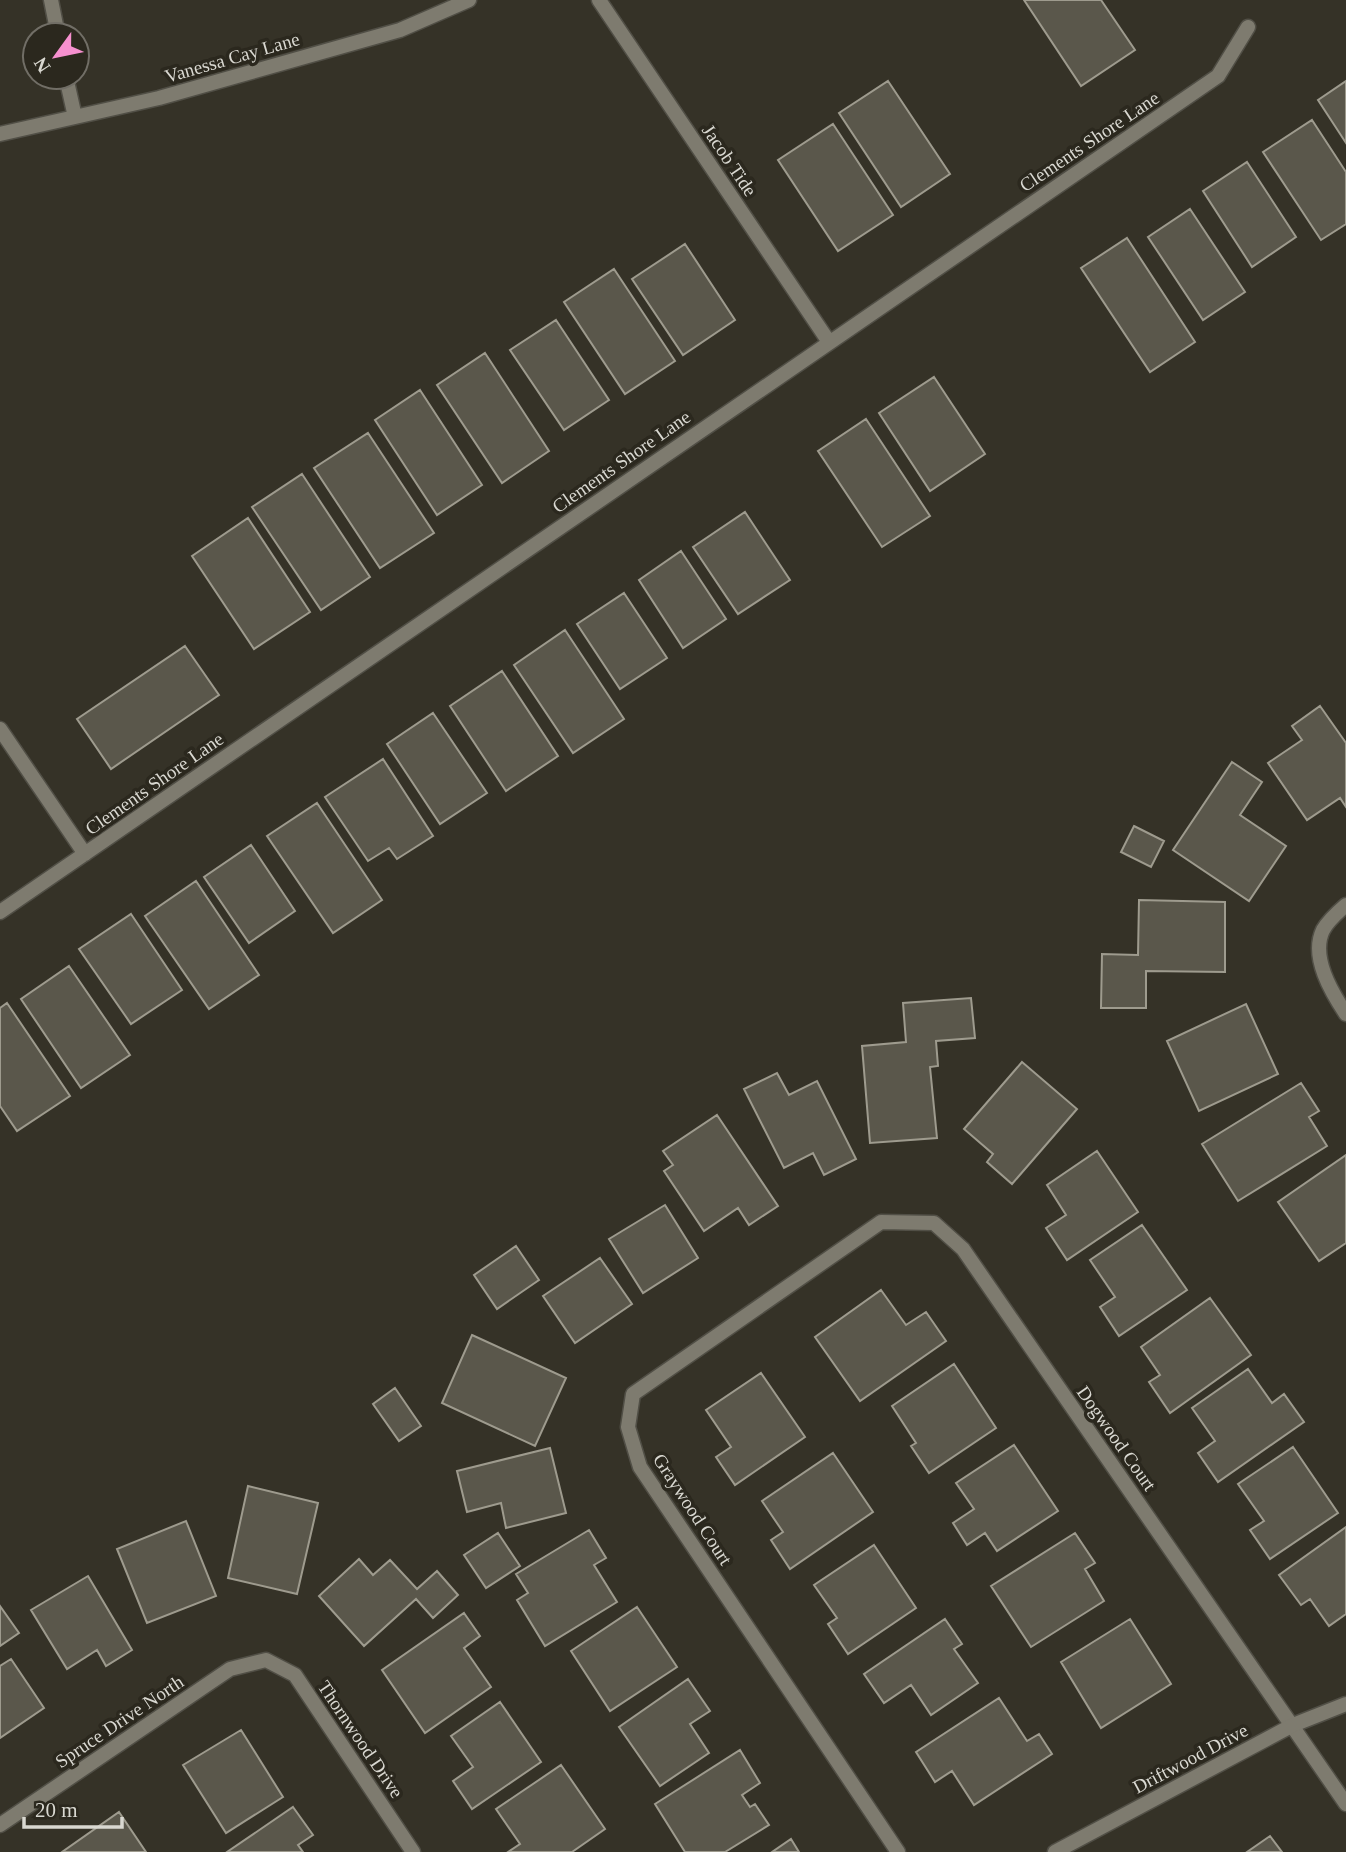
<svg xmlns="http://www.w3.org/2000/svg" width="1346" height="1852" viewBox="0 0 1346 1852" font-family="Georgia,serif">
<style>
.building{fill:#5a574b;stroke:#9e9b8e;stroke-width:2}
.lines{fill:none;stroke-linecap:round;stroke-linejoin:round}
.minor-casing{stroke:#514f46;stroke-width:17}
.tertiary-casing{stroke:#514f46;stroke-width:17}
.minor{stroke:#7e7b6f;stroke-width:14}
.tertiary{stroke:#7e7b6f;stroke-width:14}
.labels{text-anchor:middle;stroke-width:7;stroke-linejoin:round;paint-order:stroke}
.street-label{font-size:19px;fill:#d9d8d1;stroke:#2b281e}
</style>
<rect width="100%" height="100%" fill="#353227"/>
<path class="building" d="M1024,0H1101L1135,50L1081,86Z
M888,81L950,174L901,207L839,113Z
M1346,81V143L1318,100Z
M1312,120L1346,172V224L1321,240L1263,152Z
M833,124L893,215L838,251L778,160Z
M1247,162L1296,237L1252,267L1203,191Z
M1190,209L1245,292L1203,320L1148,237Z
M1127,238L1195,342L1150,372L1081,268Z
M685,244L735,320L683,355L632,279Z
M614,269L675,361L625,394L564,302Z
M556,320L609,400L564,430L510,350Z
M485,353L549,451L502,483L437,385Z
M934,377L985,454L930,491L879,413Z
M420,390L482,485L437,515L375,420Z
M866,419L930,516L882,547L818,451Z
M368,433L434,533L380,568L314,468Z
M302,474L370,577L321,610L252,507Z
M745,512L790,580L738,614L693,547Z
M248,518L310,612L254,649L192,556Z
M681,551L726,619L683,648L639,580Z
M624,593L667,658L620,689L577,624Z
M565,630L624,719L573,753L514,665Z
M185,646L219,695L111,769L77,719Z
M502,671L558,756L506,791L450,706Z
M1320,706L1346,743V807L1340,798L1307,820L1268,763L1302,740L1292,726Z
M433,713L487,793L440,824L387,744Z
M383,759L433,836L397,859L389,848L368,861L325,797Z
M1232,762L1262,782L1240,815L1286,846L1249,901L1173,850Z
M317,803L382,900L333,933L267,836Z
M1134,826L1164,841L1151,867L1121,852Z
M251,845L295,911L249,943L204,877Z
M196,881L259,975L209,1009L145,916Z
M1139,900L1225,902V972L1146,971V1008H1101L1102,954L1138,955Z
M131,914L182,990L131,1024L79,949Z
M69,966L130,1055L81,1088L21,999Z
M971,998L975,1038L936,1041L938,1066L930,1067L937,1138L870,1143L862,1046L906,1042L903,1003Z
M7,1003L70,1096L17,1131L0,1106V1008Z
M1246,1004L1278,1074L1199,1111L1167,1041Z
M1022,1062L1077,1109L1012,1184L987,1162L993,1154L964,1129Z
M777,1073L789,1095L817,1081L856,1159L824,1175L813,1153L784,1168L744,1089Z
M1301,1083L1319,1111L1309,1117L1327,1146L1238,1201L1202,1144Z
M717,1115L778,1206L749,1225L738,1208L704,1231L664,1171L673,1165L663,1151Z
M1097,1151L1138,1212L1067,1260L1046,1228L1066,1215L1047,1185Z
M1346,1155V1243L1319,1261L1278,1202Z
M665,1205L698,1258L643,1293L609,1239Z
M1142,1225L1187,1290L1119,1336L1100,1307L1115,1297L1090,1260Z
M516,1246L539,1280L497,1309L474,1275Z
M600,1258L632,1304L575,1343L543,1296Z
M881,1290L906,1325L926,1312L946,1341L860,1401L815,1337Z
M1210,1298L1251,1355L1170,1413L1149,1382L1160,1375L1141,1347Z
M472,1335L566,1378L535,1446L442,1403Z
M954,1364L996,1428L929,1473L911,1446L916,1443L892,1406Z
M1248,1369L1272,1403L1284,1394L1304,1422L1218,1482L1198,1453L1215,1441L1192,1408Z
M761,1373L805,1437L735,1485L716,1457L731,1447L706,1410Z
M395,1388L421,1426L399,1441L373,1404Z
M1014,1445L1058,1511L997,1551L985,1533L967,1545L953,1523L974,1509L956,1483Z
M1293,1447L1338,1513L1270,1559L1250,1530L1264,1521L1238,1484Z
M550,1448L566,1513L506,1528L501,1503L467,1512L457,1471Z
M833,1453L873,1512L790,1569L771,1540L783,1532L762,1501Z
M248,1486L318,1503L297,1594L228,1578Z
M186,1521L216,1596L147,1623L117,1549Z
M1346,1527V1614L1329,1626L1310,1599L1301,1605L1279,1575Z
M589,1530L606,1558L594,1565L617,1602L545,1646L517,1600L528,1593L516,1574Z
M498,1533L520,1566L486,1588L464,1555Z
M1075,1533L1095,1563L1085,1569L1104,1601L1031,1647L991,1586Z
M874,1545L916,1608L848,1654L828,1624L837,1618L814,1585Z
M359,1559L373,1575L390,1560L417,1589L437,1571L458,1595L433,1618L416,1599L364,1646L319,1596Z
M88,1576L132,1650L106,1666L97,1650L67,1669L31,1610Z
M0,1606L19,1633L0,1646Z
M637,1607L677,1667L610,1711L571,1651Z
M464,1613L480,1636L464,1648L491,1687L425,1733L382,1670Z
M945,1619L962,1644L954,1649L978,1683L931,1715L911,1685L884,1703L864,1674Z
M1130,1619L1171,1684L1101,1728L1061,1662Z
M11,1659L44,1708L0,1738V1666Z
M688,1679L710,1711L690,1724L709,1753L660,1786L619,1727Z
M999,1698L1027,1741L1039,1734L1052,1754L974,1805L952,1771L935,1782L916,1752Z
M500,1702L541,1762L472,1809L453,1781L473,1767L451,1736Z
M241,1730L283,1797L226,1833L183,1765Z
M740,1750L760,1783L742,1795L750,1807L755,1804L769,1825L725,1852H685L655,1804Z
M561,1765L605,1829L572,1852H508L520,1844L496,1809Z
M293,1807L313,1835L298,1845L303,1852H227Z
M119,1812L146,1852H62Z
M1270,1836L1282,1852H1247Z
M791,1839L799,1852H772Z"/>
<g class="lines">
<defs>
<path id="minor" d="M51,0L58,35
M599,0L829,342
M66,77L75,117
M0,134L159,98L400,30L469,0
M0,729L85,854
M1346,905C1339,911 1328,921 1323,930C1310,957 1332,993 1346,1014
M0,912L1218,76L1248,27
M0,1825L230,1669L266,1660L295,1675L413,1852
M898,1852L640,1467L628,1427L633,1394L881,1222L934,1223L963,1249L1346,1804"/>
<path id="tertiary" d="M1055,1852L1293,1725L1346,1704"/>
</defs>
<use href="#minor" class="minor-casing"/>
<use href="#tertiary" class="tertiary-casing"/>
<use href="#minor" class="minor"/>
<use href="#tertiary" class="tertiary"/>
</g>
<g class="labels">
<g class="street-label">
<text transform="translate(232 57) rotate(-16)" y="7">Vanessa Cay Lane</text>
<text transform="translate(1089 141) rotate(-34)" y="7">Clements Shore Lane</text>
<text transform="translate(730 160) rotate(56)" y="7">Jacob Tide</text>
<text transform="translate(621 461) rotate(-35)" y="7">Clements Shore Lane</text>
<text transform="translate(154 783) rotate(-35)" y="7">Clements Shore Lane</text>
<text transform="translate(1117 1438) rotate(55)" y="7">Dogwood Court</text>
<text transform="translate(693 1509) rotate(57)" y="7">Graywood Court</text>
<text transform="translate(119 1721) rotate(-34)" y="7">Spruce Drive North</text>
<text transform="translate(361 1739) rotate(56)" y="7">Thornwood Drive</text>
<text transform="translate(1190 1758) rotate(-28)" y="7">Driftwood Drive</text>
</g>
</g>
<g transform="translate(56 56) rotate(237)"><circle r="33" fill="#2b281e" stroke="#716e66" stroke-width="2"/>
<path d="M0-5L12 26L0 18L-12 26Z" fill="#f690cf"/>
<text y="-10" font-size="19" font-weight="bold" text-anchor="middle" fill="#d9d8d1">N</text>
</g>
<path d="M24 1817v10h98v-10" fill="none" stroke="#d9d8d1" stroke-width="3.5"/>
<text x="35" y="1817" font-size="21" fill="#d9d8d1" stroke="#2b281e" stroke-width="5" paint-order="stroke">20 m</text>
</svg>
